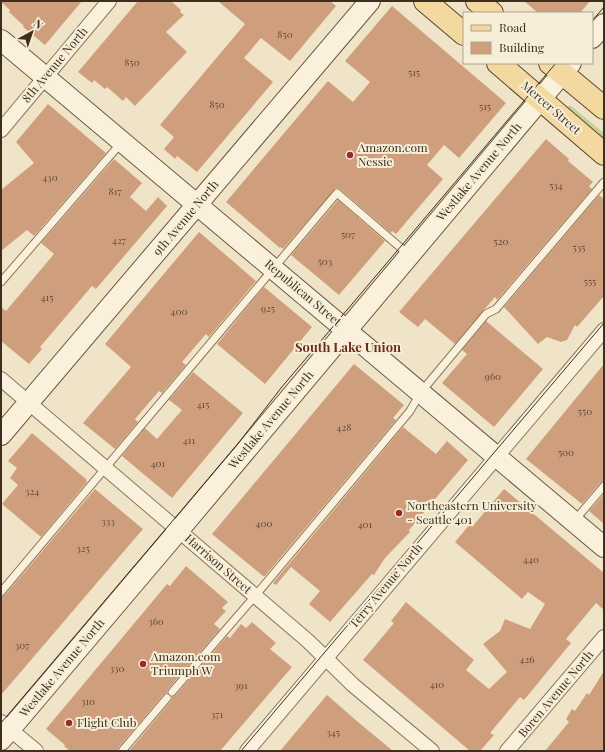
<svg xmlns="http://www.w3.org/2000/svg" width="605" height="752" viewBox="0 0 605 752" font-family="'Playfair Display',serif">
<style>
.green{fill:#c9cf9b}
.building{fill:#cf9f7d}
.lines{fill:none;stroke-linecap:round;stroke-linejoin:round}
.lane-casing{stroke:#8d765c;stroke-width:9}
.street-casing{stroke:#8d765c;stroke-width:16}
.secondary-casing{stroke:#6f573f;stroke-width:22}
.primary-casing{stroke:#5b4430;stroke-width:24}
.lane{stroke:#faf1dc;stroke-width:7}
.street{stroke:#faf1dc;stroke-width:14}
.secondary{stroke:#faf1dc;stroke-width:20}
.primary{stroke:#f3d9a0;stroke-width:22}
.tram{stroke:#3d2e20;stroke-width:1}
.poi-dot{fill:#9e2a2b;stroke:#f7eed8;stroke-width:1.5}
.labels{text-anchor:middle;stroke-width:4;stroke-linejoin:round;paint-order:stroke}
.number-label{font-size:10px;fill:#624a37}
.street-label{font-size:12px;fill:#3d2e20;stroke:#f7eed8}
.poi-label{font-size:12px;fill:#3d2e20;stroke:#f7eed8;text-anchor:start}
.neighbourhood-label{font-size:13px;font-weight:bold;fill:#6b2e1e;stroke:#f7eed8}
</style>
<rect width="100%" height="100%" fill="#f0e4c8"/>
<path class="green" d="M570,105L604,133V142L566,108L568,106Z"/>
<path class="building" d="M1,1H82L45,45L23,27L24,26L9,12L10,10L1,2Z
M138,1H171L181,10L180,12L184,15L166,32L187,52L135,106L126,97L123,101L107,87L105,89L94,80L92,83L78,72Z
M218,1H330L336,6L290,61L261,38L244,58L273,82L197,172L177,156L175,159L164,149L174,137L160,125L245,24Z
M524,1H590L580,13H538Z
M392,6L506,103L459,158L444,145L427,165L443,179L396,234L392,231L391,233L340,189L336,188L283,249L281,247L280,248L226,202L328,81L353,102L370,82L345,61Z
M48,104L106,153L34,236L27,230L1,251V190L34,163L16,142Z
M546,139L569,159L568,161L593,182L589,186L592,189L497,300L495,297L455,344L425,319L418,327L399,312Z
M114,159L142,183L130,197L146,211L158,197L167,206L96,289L92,286L40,347L42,349L29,364L1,341V307L6,311L54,254L41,243Z
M599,195L604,199V296L577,327L575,325L567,340L561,342L547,337L538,344L504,307Z
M338,200L385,241L339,295L291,255Z
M199,232L256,281L209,337L206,334L182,362L186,365L162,393L159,391L135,419L138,422L115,449L83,423L131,367L105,344Z
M264,287L312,327L265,384L217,344Z
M486,321L543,369L494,427L442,383L467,354L462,350Z
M354,364L404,405L393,418L396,420L265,576H263L212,534Z
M604,364V481L600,483L582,504L526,459Z
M193,372L243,413L172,498L122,456L145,428L157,439L182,410L169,400Z
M403,427L436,454L447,441L468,460L409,530L410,532L385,558L374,575L372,574L330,622L309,604L320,591L291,567L276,585L273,583Z
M32,433L87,480L86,481L87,482L41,537L2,504L18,485L10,478L17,468L8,461Z
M95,489L143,529L1,695V597L5,595Z
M504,489L604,573V610L596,603L566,639L571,643L524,700L520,697L490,733L494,735L480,751H470L363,660L394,623L391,621L406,602L474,660L466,670L489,689L507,672L483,644L500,631L505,619L530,629L545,604L528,592L522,599L455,542L470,524L472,527Z
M604,494V524L589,511Z
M186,566L228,602L222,608L226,611L214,624L220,629L168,689L167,693L163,695L118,748L117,751H70L64,746L65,745L46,729L167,584L170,586Z
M252,622L276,643L270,649L292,667L220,751H129L171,701L172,697L176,695L227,636L230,638L241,624L246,628Z
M604,671V751H545L569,722L566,719L572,709L575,711L587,693L589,695Z
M327,695L358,722L393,751H280Z"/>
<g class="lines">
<defs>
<path id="lane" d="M1,282L121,143
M575,520L604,486
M1,592L337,193L409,255
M172,692L255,596L410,411L421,392L486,314L496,309L604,182
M122,751L167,698"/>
<path id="street" d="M1,130L109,1
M1,379L308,641L353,685L432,751
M1,722L36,751
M247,751L604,330
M507,751L604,637"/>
<path id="secondary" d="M592,38L604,24
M1,40L604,547
M1,435L370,1
M1,740L179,530L571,63"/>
<path id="primary" d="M425,1L464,34
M477,1L492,13
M498,63L604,154
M550,63L604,108"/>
</defs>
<use href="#lane" class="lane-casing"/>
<use href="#street" class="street-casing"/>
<use href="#secondary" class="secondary-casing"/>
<use href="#primary" class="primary-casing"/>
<use href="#lane" class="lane"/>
<use href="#street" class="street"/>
<use href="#secondary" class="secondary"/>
<use href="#primary" class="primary"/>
<path class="tram" d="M592,21L604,7
M1,723L237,445L281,388L556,63
M241,751L604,323"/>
</g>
<g class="poi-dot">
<circle cx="350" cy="155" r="4"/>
<circle cx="399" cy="513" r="4"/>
<circle cx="143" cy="664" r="4"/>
<circle cx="69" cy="723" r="4"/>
</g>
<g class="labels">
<g class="number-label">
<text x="285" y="38">850</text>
<text x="132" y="66">850</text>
<text x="414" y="76">515</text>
<text x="217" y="108">850</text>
<text x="485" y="110">515</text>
<text x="50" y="181">430</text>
<text x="556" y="189">534</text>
<text x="115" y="195">817</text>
<text x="348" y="238">507</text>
<text x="119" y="244">427</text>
<text x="501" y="245">520</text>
<text x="579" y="251">535</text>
<text x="325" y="265">503</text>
<text x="590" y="285">555</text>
<text x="47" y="301">415</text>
<text x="268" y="312">925</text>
<text x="179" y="315">400</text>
<text x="493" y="380">960</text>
<text x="203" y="408">415</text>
<text x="585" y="415">550</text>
<text x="344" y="431">428</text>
<text x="189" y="444">411</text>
<text x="566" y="456">500</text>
<text x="158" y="467">401</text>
<text x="32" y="495">324</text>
<text x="108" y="525">333</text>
<text x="264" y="527">400</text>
<text x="365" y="528">401</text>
<text x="83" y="552">325</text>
<text x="531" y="563">440</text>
<text x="156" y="625">360</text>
<text x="22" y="649">307</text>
<text x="527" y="663">426</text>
<text x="117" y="672">330</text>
<text x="437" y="688">410</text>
<text x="241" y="689">391</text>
<text x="88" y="705">310</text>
<text x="217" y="718">371</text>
<text x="333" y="736">345</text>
</g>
<g class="street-label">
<text transform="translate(55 65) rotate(-50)" y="4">8th Avenue North</text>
<text transform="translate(551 108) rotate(41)" y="4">Mercer Street</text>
<text transform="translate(479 172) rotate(-50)" y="4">Westlake Avenue North</text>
<text transform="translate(186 218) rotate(-50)" y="4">9th Avenue North</text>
<text transform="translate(303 293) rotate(40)" y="4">Republican Street</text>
<text transform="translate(271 420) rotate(-50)" y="4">Westlake Avenue North</text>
<text transform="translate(218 564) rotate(41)" y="4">Harrison Street</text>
<text transform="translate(386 586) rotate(-50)" y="4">Terry Avenue North</text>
<text transform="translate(62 668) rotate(-50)" y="4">Westlake Avenue North</text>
<text transform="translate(556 694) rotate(-50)" y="4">Boren Avenue North</text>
</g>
<g class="poi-label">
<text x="358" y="152">Amazon.com<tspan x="358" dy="14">Nessie</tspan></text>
<text x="407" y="510">Northeastern University<tspan x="407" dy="14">- Seattle 401</tspan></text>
<text x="151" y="661">Amazon.com<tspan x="151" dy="14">Triumph W</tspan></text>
<text x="77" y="727">Flight Club</text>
</g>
<g class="neighbourhood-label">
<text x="348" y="352">South Lake Union</text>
</g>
</g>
<rect width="605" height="752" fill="none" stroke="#3d2e20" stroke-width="4"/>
<rect x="463" y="12" width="130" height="52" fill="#f7eed8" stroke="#ada18e"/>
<rect x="471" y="25" width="20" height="6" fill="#f3d9a0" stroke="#ada18e"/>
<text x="499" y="32" font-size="12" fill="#3d2e20">Road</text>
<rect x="471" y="42" width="20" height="12" fill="#cf9f7d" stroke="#ada18e"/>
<text x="499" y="52" font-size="12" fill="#3d2e20">Building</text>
<g transform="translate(32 32) rotate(40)" stroke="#f7eed8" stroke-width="3" paint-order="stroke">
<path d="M0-3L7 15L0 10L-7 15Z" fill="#3d2e20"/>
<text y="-6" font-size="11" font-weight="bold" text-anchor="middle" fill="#3d2e20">N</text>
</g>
</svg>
